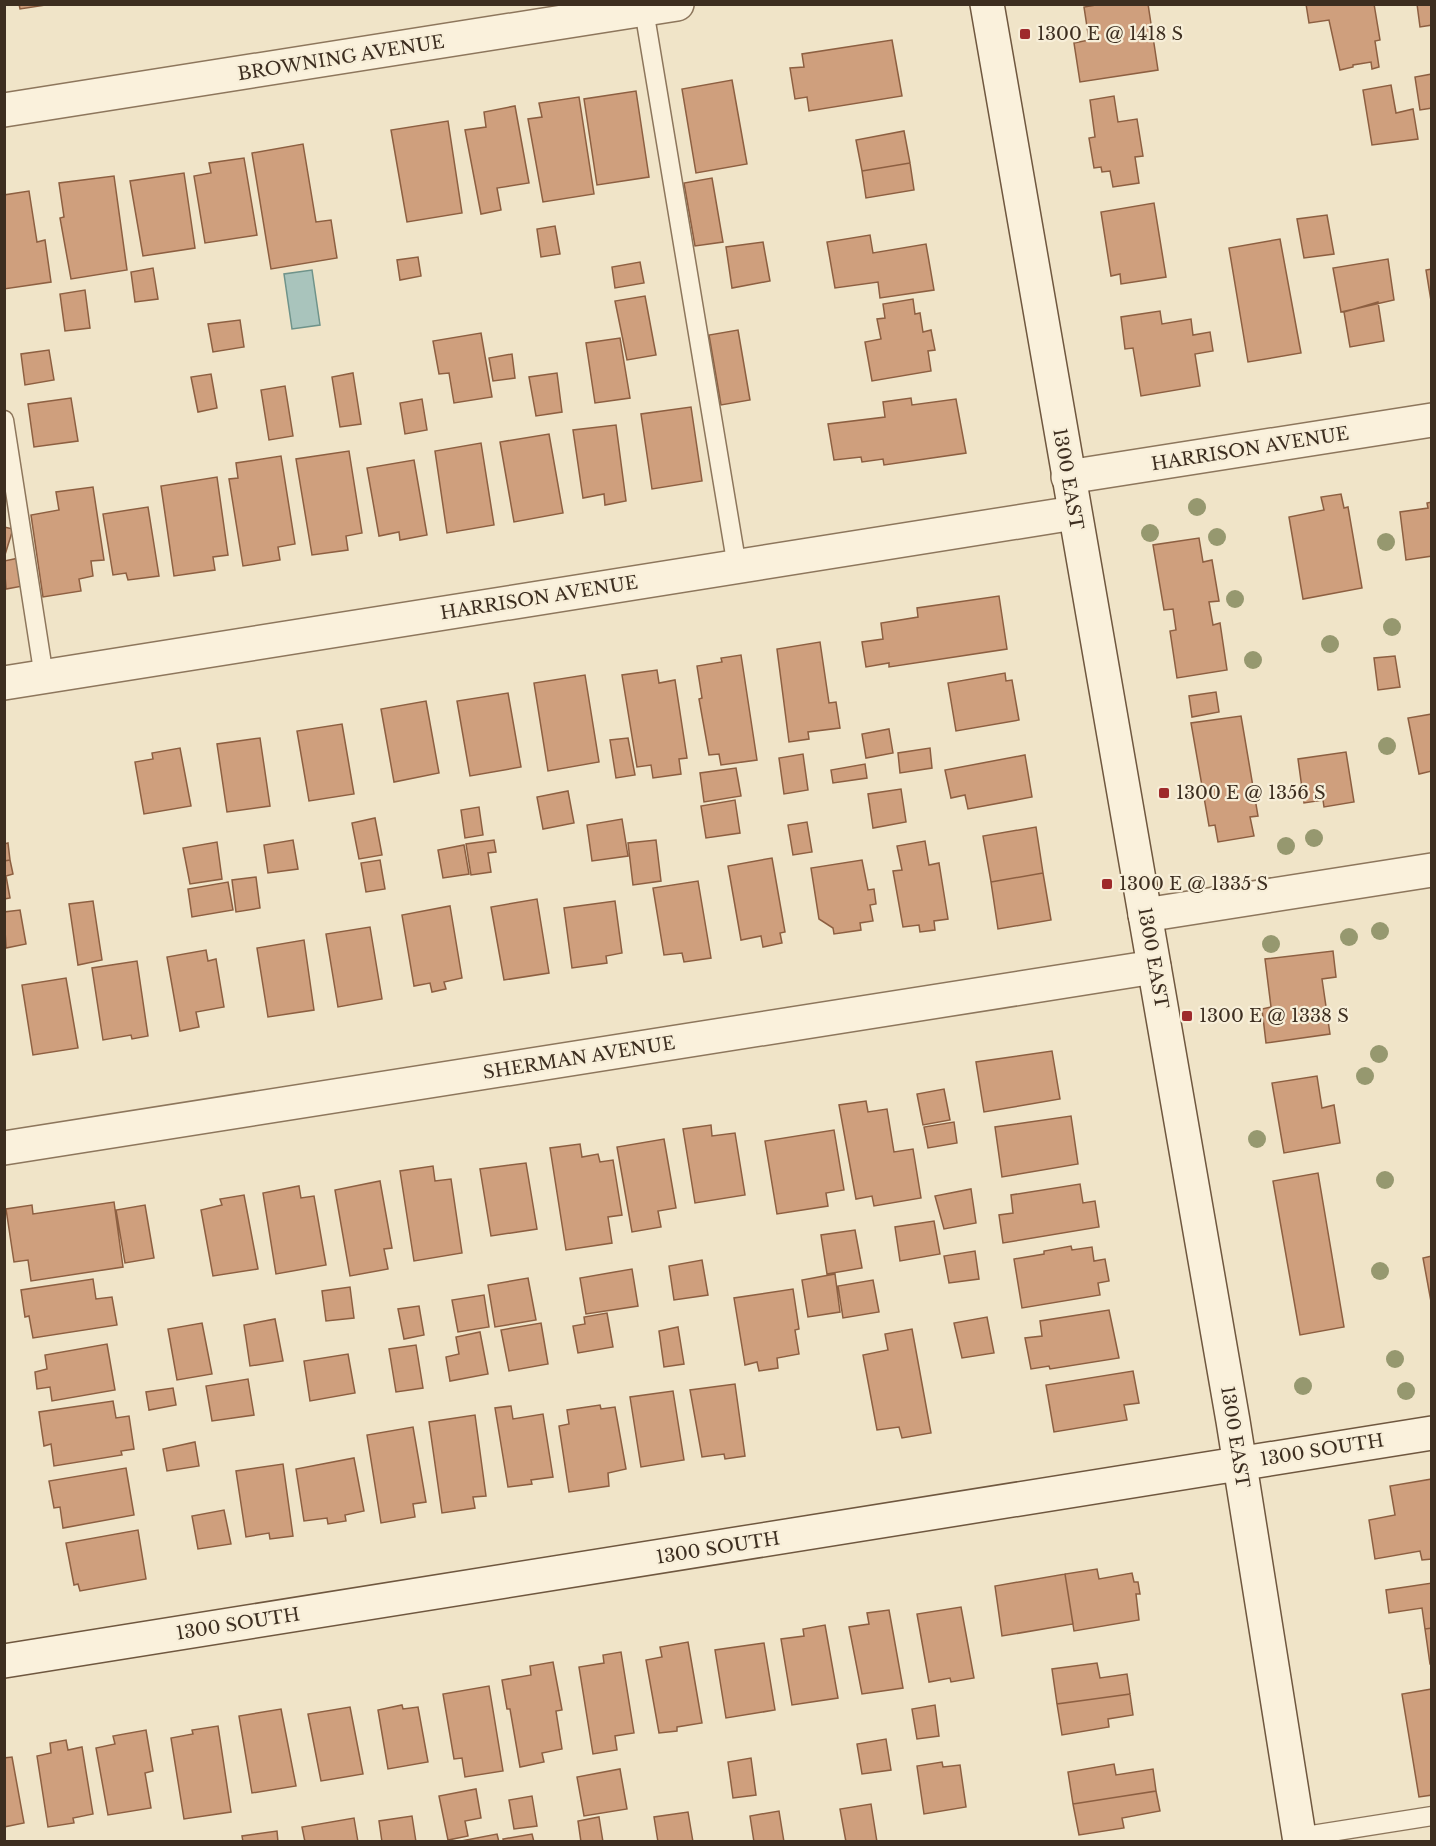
<svg xmlns="http://www.w3.org/2000/svg" width="1436" height="1846" viewBox="0 0 1436 1846" font-family="'Libre Baskerville',serif">
<style>
.water{fill:#a9c4bc;stroke:#6f938a;stroke-width:1.5}
.building{fill:#cf9f7d;stroke:#8d5f41;stroke-width:1.5}
.lines{fill:none;stroke-linecap:round;stroke-linejoin:round}
.lane-casing{stroke:#8d765c;stroke-width:21}
.street-casing{stroke:#8d765c;stroke-width:36}
.secondary-casing{stroke:#6f573f;stroke-width:36}
.lane{stroke:#faf1dc;stroke-width:18}
.street{stroke:#faf1dc;stroke-width:33}
.secondary{stroke:#faf1dc;stroke-width:33}
.tree{fill:#96986f}
.poi-dot{fill:#9e2a2b;stroke:#f7eed8;stroke-width:2}
.labels{text-anchor:middle;stroke-width:4.5;stroke-linejoin:round;paint-order:stroke}
.poi-label{font-size:18px;fill:#3d2e20;stroke:#f7eed8;text-anchor:start}
.street-label{font-size:18px;fill:#3d2e20;stroke:#f7eed8}
</style>
<rect width="100%" height="100%" fill="#f0e4c8"/>
<path class="water" d="M312,270L320,325L292,329L284,274Z"/>
<path class="building" d="M19,4H52L20,9Z
M1102,4H1148L1158,70L1080,82L1074,43L1089,40L1084,7Z
M1306,4H1374L1380,40L1375,41L1379,67L1372,69L1371,62L1353,65V67L1340,70L1329,20L1309,23Z
M1417,4H1432V25L1420,27Z
M892,40L902,96L809,111L807,97L795,99L790,68L804,67L802,54Z
M1432,74V108L1420,110L1415,77Z
M732,80L747,164L696,173L682,89Z
M1391,85L1396,113L1413,109L1418,139L1372,145L1363,90Z
M636,91L649,177L597,185L584,99Z
M1114,96L1118,122L1137,119L1143,156L1135,157L1139,183L1113,187L1110,171L1102,172L1101,167L1094,168L1089,138L1095,137L1090,100Z
M579,97L594,194L543,202L528,119L542,117L539,103Z
M515,106L529,183L497,188L501,210L481,214L465,130L486,127L484,112Z
M448,121L462,213L407,222L391,130Z
M904,131L910,163L862,171L856,140Z
M303,144L316,222L331,220L337,258L271,269L252,153Z
M244,158L257,235L205,243L194,176L211,173L209,163Z
M910,163L914,190L866,198L862,171Z
M184,173L195,248L143,256L130,181Z
M114,176L127,270L71,279L60,218L64,217L59,183Z
M712,178L723,242L695,246L684,183Z
M29,191L37,242L45,240L51,282L4,289V195Z
M1154,203L1166,277L1121,284L1120,274L1111,276L1101,212Z
M1327,215L1334,254L1304,258L1297,219Z
M555,226L560,254L541,257L537,229Z
M870,235L873,253L926,244L934,290L880,298L878,282L835,288L827,242Z
M1280,239L1301,353L1248,362L1229,248Z
M763,242L770,281L732,288L726,247Z
M418,257L421,276L400,280L397,260Z
M1388,259L1394,300L1341,312L1333,268Z
M640,262L644,283L615,288L612,267Z
M153,268L158,299L135,302L131,272Z
M1432,269V307L1426,270Z
M85,290L90,328L65,331L60,294Z
M645,296L656,355L627,360L615,301Z
M913,299L915,314L920,313L923,332L931,330L935,350L928,351L931,371L872,381L865,342L881,339L877,319L885,318L883,304Z
M1378,302L1384,341L1350,347L1344,312Z
M1160,311L1162,324L1191,319L1193,335L1210,332L1213,351L1195,354L1200,386L1141,396L1133,348L1125,349L1121,317Z
M240,320L244,347L213,352L208,324Z
M738,330L750,400L721,405L709,335Z
M481,333L492,397L454,403L449,373L439,374L433,341Z
M620,338L630,398L595,403L586,343Z
M49,350L54,380L25,385L21,354Z
M512,354L515,378L493,381L489,358Z
M353,373L361,424L340,427L332,377Z
M557,373L562,412L536,416L529,377Z
M211,374L217,408L198,412L191,377Z
M285,386L293,436L269,440L261,390Z
M71,398L78,441L34,447L28,404Z
M911,398L912,405L956,399L966,453L884,465L883,459L862,462L861,457L834,460L828,424L885,417L883,402Z
M422,399L427,430L405,434L400,403Z
M691,407L702,481L652,489L641,414Z
M616,425L626,501L605,505L604,494L583,498L573,430Z
M549,434L563,513L514,522L500,442Z
M481,443L494,525L447,533L435,451Z
M349,451L362,533L346,536L348,550L312,555L296,459Z
M281,456L295,544L278,547L280,560L243,566L229,479L238,478L236,463Z
M414,460L427,535L400,540L399,532L379,536L367,468Z
M217,477L228,555L213,557L215,570L174,576L161,486Z
M93,487L104,560L91,561L93,576L79,579L81,591L43,597L31,515L59,510L56,492Z
M1341,494L1344,508L1348,507L1362,588L1303,599L1289,517L1324,510L1321,497Z
M1432,502V556L1406,560L1400,512L1428,508L1427,503Z
M148,507L159,576L128,580L126,573L113,575L103,514Z
M4,527L13,529L4,558Z
M1199,538L1203,562L1212,560L1219,601L1209,602L1213,625L1220,623L1227,670L1177,678L1170,631L1176,630L1173,609L1164,610L1153,545Z
M19,558L23,586L6,589L4,561Z
M999,596L1007,649L889,667V663L866,667L862,642L883,639L881,623L918,617L917,608Z
M820,642L829,703L836,702L840,728L808,732L809,739L789,742L777,649Z
M741,655L757,760L721,765L719,754L709,755L699,699L702,698L697,666L722,662L721,658Z
M1395,656L1400,687L1378,690L1374,658Z
M657,670L659,683L675,680L687,758L679,759L681,774L653,778L651,765L637,767L622,675Z
M1005,673L1006,681L1012,680L1019,720L956,731L948,683Z
M585,675L599,762L548,771L534,683Z
M1216,692L1219,712L1192,717L1189,696Z
M508,693L521,767L470,776L457,701Z
M426,701L439,773L394,782L381,709Z
M1432,714V771L1419,774L1408,718Z
M1241,716L1258,816L1250,817L1254,836L1218,842L1215,825L1209,826L1191,723Z
M342,724L354,794L309,801L297,731Z
M889,729L893,753L866,758L862,734Z
M260,738L270,806L227,812L217,744Z
M628,738L635,775L616,778L610,740Z
M180,748L191,806L144,814L135,762L153,759L152,753Z
M930,748L932,768L900,773L898,753Z
M1346,752L1354,802L1324,807L1323,800L1304,803L1298,759Z
M803,754L808,790L784,794L779,758Z
M1025,755L1032,797L968,809L965,795L951,798L945,770Z
M865,764L867,778L833,783L831,770Z
M736,768L741,796L704,802L700,773Z
M901,789L906,822L873,828L868,794Z
M568,791L574,823L543,829L537,797Z
M735,800L740,833L706,838L701,806Z
M479,807L483,835L465,838L461,810Z
M375,818L382,855L359,859L352,823Z
M622,819L628,856L592,861L587,825Z
M807,822L812,852L793,855L788,825Z
M1036,827L1043,873L991,882L983,836Z
M293,840L298,869L268,873L264,845Z
M494,840L496,852L488,853L491,872L471,875L466,844Z
M656,840L661,881L633,885L628,843Z
M925,841L929,865L939,863L948,919L934,921L935,930L920,932L919,925L903,927L893,871L902,870L897,846Z
M217,842L222,879L190,884L183,848Z
M8,843L10,860L4,861V844Z
M464,845L469,874L443,878L438,850Z
M772,858L785,932L780,933L782,943L763,947L761,936L741,940L728,866Z
M10,860L13,874L6,876L10,898L4,899V861Z
M380,860L385,889L366,892L361,863Z
M862,860L868,890L874,889L876,904L870,905L873,921L860,923L861,930L834,934L833,928L819,919L811,868Z
M1043,873L1051,920L998,929L991,882Z
M256,877L260,908L236,912L232,880Z
M698,881L711,958L684,962L682,953L664,955L653,888Z
M228,882L233,910L192,917L188,889Z
M537,899L549,973L504,980L491,907Z
M93,901L102,960L78,965L69,904Z
M615,901L622,953L606,956L607,963L572,968L564,908Z
M450,906L462,978L444,982L446,989L432,992L430,983L414,986L402,915Z
M20,910L26,944L6,948L4,912Z
M370,927L382,999L338,1007L326,934Z
M304,940L314,1010L268,1017L257,948Z
M206,950L208,961L216,959L224,1007L196,1012L199,1027L180,1031L167,957Z
M1333,951L1336,977L1322,979L1330,1034L1266,1043L1262,1009L1271,1007L1265,959Z
M137,961L148,1036L132,1039L131,1035L103,1040L92,968Z
M66,978L78,1048L33,1055L22,985Z
M1052,1051L1060,1099L984,1112L976,1062Z
M1317,1076L1322,1108L1334,1105L1340,1143L1284,1153L1272,1083Z
M944,1089L950,1120L923,1125L917,1094Z
M866,1101L868,1112L887,1109L894,1152L913,1149L921,1198L874,1206L872,1196L856,1199L839,1105Z
M1071,1116L1078,1164L1002,1177L995,1127Z
M954,1122L957,1143L928,1148L924,1127Z
M711,1125L712,1136L735,1133L745,1195L695,1203L683,1129Z
M834,1130L844,1190L826,1193L828,1206L777,1214L765,1141Z
M664,1139L676,1208L658,1211L661,1227L632,1232L617,1147Z
M580,1144L582,1157L598,1154L600,1162L613,1160L622,1215L608,1217L612,1243L566,1250L550,1148Z
M526,1163L537,1229L491,1236L480,1169Z
M433,1166L435,1181L451,1179L462,1253L414,1261L400,1171Z
M1318,1173L1344,1327L1300,1335L1273,1181Z
M380,1181L392,1248L384,1249L388,1269L350,1276L335,1190Z
M1080,1184L1083,1203L1095,1201L1099,1227L1003,1243L999,1215L1013,1213L1011,1195Z
M299,1186L301,1198L314,1196L326,1265L276,1274L263,1193Z
M971,1189L976,1223L944,1229L935,1196Z
M244,1195L258,1269L213,1276L201,1210L222,1205L220,1199Z
M114,1202L123,1267L31,1281L28,1260L14,1262L6,1209L32,1205L33,1214Z
M145,1205L154,1258L125,1263L116,1210Z
M934,1221L940,1254L900,1261L895,1227Z
M855,1230L862,1268L827,1274L821,1235Z
M1071,1246L1072,1250L1092,1247L1094,1261L1105,1259L1109,1281L1098,1283L1100,1295L1022,1308L1014,1259L1044,1254V1251Z
M975,1251L979,1279L949,1283L944,1256Z
M1432,1256V1307L1423,1258Z
M702,1260L708,1295L674,1300L669,1266Z
M632,1269L638,1306L586,1314L580,1278Z
M835,1274L840,1312L808,1317L802,1280Z
M528,1278L536,1320L495,1327L488,1285Z
M93,1279L96,1299L112,1297L117,1325L33,1338L29,1316L25,1317L21,1290Z
M873,1280L879,1312L843,1318L838,1286Z
M350,1287L354,1318L326,1321L322,1291Z
M793,1289L799,1329L795,1330L799,1354L777,1358L778,1368L759,1371L757,1362L745,1365L734,1298Z
M484,1295L489,1327L458,1332L452,1300Z
M419,1306L424,1335L404,1339L398,1309Z
M1109,1310L1119,1358L1050,1369L1049,1366L1031,1369L1025,1338L1042,1336L1040,1321Z
M607,1313L613,1347L578,1353L573,1326L585,1324L584,1317Z
M987,1317L994,1353L962,1358L954,1323Z
M275,1319L283,1361L250,1366L244,1325Z
M202,1323L212,1374L177,1380L168,1329Z
M541,1323L548,1364L509,1371L501,1330Z
M678,1327L684,1364L664,1367L659,1331Z
M912,1329L931,1433L902,1438L899,1427L877,1430L863,1355L888,1350L885,1334Z
M480,1332L488,1374L450,1381L446,1357L459,1354L456,1337Z
M107,1344L115,1390L52,1401L50,1387L37,1389L35,1372L47,1369L45,1355Z
M416,1345L423,1388L396,1392L389,1349Z
M348,1354L355,1393L310,1401L304,1361Z
M1133,1371L1139,1403L1124,1405L1127,1420L1054,1432L1046,1385Z
M248,1379L254,1415L212,1421L206,1386Z
M735,1384L745,1456L725,1459L724,1454L702,1457L690,1390Z
M173,1388L176,1405L149,1410L146,1392Z
M673,1391L684,1460L641,1467L630,1397Z
M113,1401L116,1418L129,1416L134,1449L121,1451L122,1455L54,1466L51,1444L44,1446L39,1412Z
M600,1405L601,1409L615,1407L626,1469L608,1473L609,1486L569,1492L559,1426L569,1424L567,1410Z
M511,1406L513,1419L543,1414L553,1477L531,1480L532,1484L508,1487L495,1408Z
M475,1415L486,1496L473,1497L475,1508L442,1513L429,1422Z
M413,1427L426,1502L413,1504L415,1517L381,1523L367,1435Z
M195,1442L199,1466L167,1471L163,1449Z
M354,1458L364,1511L345,1515L346,1521L328,1524L327,1518L304,1521L296,1469Z
M283,1464L293,1536L270,1539L269,1533L246,1537L236,1471Z
M126,1468L134,1515L63,1528L60,1507L54,1508L49,1481Z
M1432,1479V1559L1422,1560L1420,1551L1375,1559L1369,1520L1395,1515L1390,1486Z
M224,1510L231,1544L198,1549L192,1516Z
M138,1530L146,1579L80,1591L78,1584L74,1585L66,1543Z
M1097,1569L1099,1579L1132,1573L1134,1582H1138L1140,1594H1136L1139,1620L1074,1631L1065,1574Z
M1065,1574L1073,1624L1002,1636L995,1586Z
M1432,1583V1628L1425,1629L1422,1608L1389,1613L1386,1590Z
M961,1607L974,1678L951,1682L950,1678L929,1682L917,1614Z
M889,1610L903,1688L862,1694L849,1627L869,1624L867,1613Z
M825,1625L838,1698L792,1705L781,1639L804,1636L803,1629Z
M1432,1628V1664H1430L1425,1629Z
M688,1642L702,1723L677,1727V1731L659,1733L646,1660L662,1657L660,1647Z
M764,1643L775,1710L726,1718L715,1650Z
M621,1652L634,1733L615,1736L617,1750L593,1754L579,1667L604,1663L603,1655Z
M553,1662L562,1710L556,1711L562,1749L542,1753L544,1762L520,1767L510,1709H507L502,1680L531,1675L530,1666Z
M1097,1663L1100,1678L1127,1674L1130,1694L1057,1704L1052,1669Z
M489,1686L503,1771L465,1777L462,1758L454,1759L443,1694Z
M1432,1689V1795L1419,1797L1402,1694Z
M1130,1694L1133,1715L1108,1719L1109,1727L1062,1735L1057,1704Z
M402,1705L403,1709L418,1707L428,1762L388,1769L378,1710Z
M935,1705L939,1736L917,1739L912,1709Z
M350,1707L363,1774L321,1781L308,1714Z
M281,1709L296,1786L252,1793L239,1716Z
M218,1726L231,1812L184,1819L171,1738L193,1734L192,1730Z
M146,1730L153,1771L145,1773L151,1808L108,1815L96,1748L115,1744L113,1736Z
M886,1739L891,1770L862,1774L857,1744Z
M66,1740L68,1750L82,1747L93,1814L73,1818L74,1823L48,1827L37,1756L51,1753L50,1743Z
M12,1757L24,1823L4,1827V1758Z
M751,1758L756,1795L733,1798L728,1762Z
M942,1762L943,1767L960,1765L966,1807L924,1814L917,1766Z
M1114,1764L1116,1775L1153,1769L1156,1791L1073,1804L1068,1772Z
M620,1769L627,1809L584,1816L577,1777Z
M476,1789L481,1818L465,1821L468,1836L448,1840L439,1796Z
M1156,1791L1160,1811L1122,1818L1124,1828L1079,1835L1073,1804Z
M532,1796L537,1826L514,1829L509,1800Z
M871,1804L877,1842H846L840,1809Z
M779,1811L784,1842H754L750,1816Z
M688,1812L693,1842H658L654,1817Z
M412,1816L416,1842H382L379,1821Z
M599,1817L603,1842H581L578,1821Z
M354,1818L358,1842H305L302,1827Z
M277,1831L278,1842H243L242,1836Z
M497,1834L499,1842H456Z
M532,1834L534,1842H504L503,1839Z"/>
<g class="lines">
<defs>
<path id="lane" d="M644,10L737,567
M4,420L44,677
M1299,1837L1432,1816"/>
<path id="street" d="M4,110L677,4
M1068,477L1432,420
M4,683L1074,513
M1145,915L1432,870
M4,1148L1154,967"/>
<path id="secondary" d="M987,4L1233,1421L1300,1842
M4,1661L1432,1433"/>
</defs>
<use href="#lane" class="lane-casing"/>
<use href="#street" class="street-casing"/>
<use href="#secondary" class="secondary-casing"/>
<use href="#lane" class="lane"/>
<use href="#street" class="street"/>
<use href="#secondary" class="secondary"/>
</g>
<g class="tree">
<circle cx="1197" cy="507" r="9"/>
<circle cx="1150" cy="533" r="9"/>
<circle cx="1217" cy="537" r="9"/>
<circle cx="1386" cy="542" r="9"/>
<circle cx="1235" cy="599" r="9"/>
<circle cx="1392" cy="627" r="9"/>
<circle cx="1330" cy="644" r="9"/>
<circle cx="1253" cy="660" r="9"/>
<circle cx="1387" cy="746" r="9"/>
<circle cx="1314" cy="838" r="9"/>
<circle cx="1286" cy="846" r="9"/>
<circle cx="1380" cy="931" r="9"/>
<circle cx="1349" cy="937" r="9"/>
<circle cx="1271" cy="944" r="9"/>
<circle cx="1379" cy="1054" r="9"/>
<circle cx="1365" cy="1076" r="9"/>
<circle cx="1257" cy="1139" r="9"/>
<circle cx="1385" cy="1180" r="9"/>
<circle cx="1380" cy="1271" r="9"/>
<circle cx="1395" cy="1359" r="9"/>
<circle cx="1303" cy="1386" r="9"/>
<circle cx="1406" cy="1391" r="9"/>
</g>
<g class="poi-dot">
<rect x="1019" y="28" width="12" height="12" rx="3"/>
<rect x="1158" y="787" width="12" height="12" rx="3"/>
<rect x="1101" y="878" width="12" height="12" rx="3"/>
<rect x="1181" y="1010" width="12" height="12" rx="3"/>
</g>
<g class="labels">
<g class="poi-label">
<text x="1037" y="40">1300 E @ 1418 S</text>
<text x="1176" y="799">1300 E @ 1356 S</text>
<text x="1119" y="890">1300 E @ 1335 S</text>
<text x="1199" y="1022">1300 E @ 1338 S</text>
</g>
<g class="street-label">
<text transform="translate(341 58) rotate(-9)" y="6">BROWNING AVENUE</text>
<text transform="translate(1250 449) rotate(-9)" y="6">HARRISON AVENUE</text>
<text transform="translate(1068 479) rotate(80)" y="6">1300 EAST</text>
<text transform="translate(539 598) rotate(-9)" y="6">HARRISON AVENUE</text>
<text transform="translate(1153 958) rotate(80)" y="6">1300 EAST</text>
<text transform="translate(579 1058) rotate(-9)" y="6">SHERMAN AVENUE</text>
<text transform="translate(1235 1437) rotate(81)" y="6">1300 EAST</text>
<text transform="translate(1322 1450) rotate(-9)" y="6">1300 SOUTH</text>
<text transform="translate(718 1548) rotate(-9)" y="6">1300 SOUTH</text>
<text transform="translate(238 1624) rotate(-9)" y="6">1300 SOUTH</text>
</g>
</g>
<rect width="1436" height="1846" fill="none" stroke="#3d2e20" stroke-width="12"/>
</svg>
